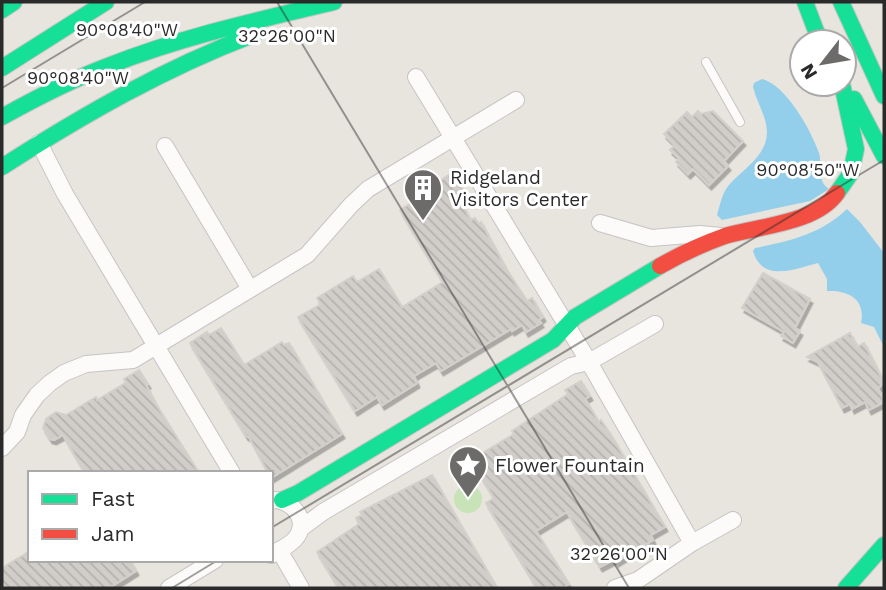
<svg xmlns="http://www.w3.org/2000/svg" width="886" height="590" viewBox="0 0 886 590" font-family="'Work Sans',sans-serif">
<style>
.park{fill:#c8e3b8}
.water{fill:#93cfea}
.building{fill:url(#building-back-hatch);stroke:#d3d0cb;stroke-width:2;filter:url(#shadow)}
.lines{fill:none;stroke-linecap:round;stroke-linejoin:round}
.lane-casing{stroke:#c6c4c4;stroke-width:10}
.street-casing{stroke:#c6c4c4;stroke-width:18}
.fast-casing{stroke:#c6c4c4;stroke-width:18}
.jam-casing{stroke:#c6c4c4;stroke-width:18}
.lane{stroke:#fcfbfa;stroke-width:8}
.street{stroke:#fcfbfa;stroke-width:16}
.fast{stroke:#16e098;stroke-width:16}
.jam{stroke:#f24e42;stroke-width:16}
.ticks{fill:none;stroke:#2a2a2a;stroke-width:2;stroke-opacity:0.45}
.labels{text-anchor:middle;stroke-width:6;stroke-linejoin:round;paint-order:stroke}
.poi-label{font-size:19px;fill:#2a2a2a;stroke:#fff;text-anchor:start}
.ticks-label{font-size:18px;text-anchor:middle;fill:#2a2a2a;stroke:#fff;stroke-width:6;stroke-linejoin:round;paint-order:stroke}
</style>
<defs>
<pattern id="building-back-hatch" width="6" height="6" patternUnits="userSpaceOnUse" patternTransform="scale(1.75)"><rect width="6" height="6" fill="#d1ceca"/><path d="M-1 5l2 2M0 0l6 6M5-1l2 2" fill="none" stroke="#b4b1ae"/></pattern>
<filter id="shadow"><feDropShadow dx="2.5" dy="4.5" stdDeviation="0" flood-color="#0004"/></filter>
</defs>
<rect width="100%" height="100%" fill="#e8e5df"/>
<path class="park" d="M454 499a14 14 0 1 1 28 0a14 14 0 1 1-28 0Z"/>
<path class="water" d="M762,79C786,85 811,130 819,153C823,166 816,180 829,189L810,201L722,220L717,215C720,205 722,193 729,185C743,169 766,157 767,133C767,117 757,103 753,87L754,83Z
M847,209L860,222L884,253V347L874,327L861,323C866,299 848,290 827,291V279L818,263C795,269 762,283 753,251L755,248C790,241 821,234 847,209Z"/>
<path class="building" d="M698,111L701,114L713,111L743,141L724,161L728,166L709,185L693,169L688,174L676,162L679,158L670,150L675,145L664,134L687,112L692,117Z
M452,173L464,192L459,195L463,201L461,203L471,220L475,218L479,224L481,222L505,267L527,301L532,298L543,317L539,320L541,323L526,332L522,325L512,331L511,329L441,371L436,363L414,376L417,383L382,405L377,397L355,411L298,317L321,304L317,298L353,276L357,282L379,269L402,307L443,282L400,210L431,190L429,188Z
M763,273L810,299L795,328L800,331L793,343L781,336L784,332L742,308Z
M221,328L244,365L282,342L284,345L289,343L342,434L271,478V473H268L249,437L246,436L190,343L207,332L209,335Z
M850,333L857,347L864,343L884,383L878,388L884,402L869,410L865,402L852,409L850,404L842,408L818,362L807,357Z
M139,370L148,384L146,385L154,401L199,473H85L63,435L54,440L50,439L43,428L46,419L56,412L66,415L96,397L97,400L122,385L126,382L124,379Z
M581,381L590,396L585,399L599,422L601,420L611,435L665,527L651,535L653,540L616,562L615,559L600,567L567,512L536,531L569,584L563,588H537L486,503L494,498L471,460L514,434L512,431L568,394L565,390Z
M432,475L497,588H339L317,552L359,524L356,518L362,515L360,512Z
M30,551V560H130L136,571L109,588H2V568Z"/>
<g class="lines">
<defs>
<path id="lane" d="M706,62L740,122"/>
<path id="street" d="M416,77L589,362L692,543
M39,143L65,194L232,473
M165,146L250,289
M600,223L651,238L700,234L720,236
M2,448L17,432L23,415L37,395L50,383L64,373L86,364L133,360L307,255L351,205L368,189L516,100
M300,529L323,512L571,366L589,362L655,324
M279,550L301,588
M271,555C279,550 289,546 295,539C310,522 294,501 274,500
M169,588L215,560
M615,588L638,580L692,543L733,520"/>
<path id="fast" d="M805,2L816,31L823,42
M841,2L884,96
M2,10L14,2
M2,68L106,2
M854,99L884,156
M2,117C36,98 71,80 108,66C181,37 258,20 334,2
M2,167C83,115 165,68 255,34
M837,193L851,173L856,149L842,84
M282,500L298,493L553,340L575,317L660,266
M846,588L884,545"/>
<path id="jam" d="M660,266C681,254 702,244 725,236C758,226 815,224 837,193"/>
</defs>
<use href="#lane" class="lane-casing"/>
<use href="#street" class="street-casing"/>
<use href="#fast" class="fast-casing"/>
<use href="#jam" class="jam-casing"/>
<use href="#lane" class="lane"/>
<use href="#street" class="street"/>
<use href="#fast" class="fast"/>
<use href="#jam" class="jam"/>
</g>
<path class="ticks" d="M277,2L629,588M2,88L145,2M271,528L884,160M172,588L218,560"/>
<defs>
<symbol id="building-pin" viewBox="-11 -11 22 30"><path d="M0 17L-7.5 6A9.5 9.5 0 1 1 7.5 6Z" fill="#6c6b69" stroke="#fff"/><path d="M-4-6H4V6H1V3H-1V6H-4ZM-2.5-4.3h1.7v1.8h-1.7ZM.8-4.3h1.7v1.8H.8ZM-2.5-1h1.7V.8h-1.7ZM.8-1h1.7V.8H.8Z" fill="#fff"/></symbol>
<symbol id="sight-pin" viewBox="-11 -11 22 30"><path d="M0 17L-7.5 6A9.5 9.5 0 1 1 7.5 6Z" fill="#6c6b69" stroke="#fff"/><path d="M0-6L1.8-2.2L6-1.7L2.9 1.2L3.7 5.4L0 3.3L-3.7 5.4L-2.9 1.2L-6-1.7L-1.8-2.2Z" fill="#fff"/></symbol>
</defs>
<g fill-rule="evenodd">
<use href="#building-pin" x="401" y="166" width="44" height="60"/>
<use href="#sight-pin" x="446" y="443" width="44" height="60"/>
</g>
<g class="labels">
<g class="poi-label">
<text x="450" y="184">Ridgeland<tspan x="450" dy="22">Visitors Center</tspan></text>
<text x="495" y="472">Flower Fountain</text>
</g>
</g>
<g class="ticks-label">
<text x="127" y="36">90°08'40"W</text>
<text x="287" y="42">32°26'00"N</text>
<text x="78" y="84">90°08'40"W</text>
<text x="808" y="176">90°08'50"W</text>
<text x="619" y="560">32°26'00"N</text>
</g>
<rect width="886" height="590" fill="none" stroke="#2a2a2a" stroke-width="7"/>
<rect x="28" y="471" width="245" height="91" fill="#ffffff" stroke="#aaaaaa" stroke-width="2"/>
<rect x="42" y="494" width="35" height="10" fill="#16e098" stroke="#aaaaaa" stroke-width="2"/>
<text x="91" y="506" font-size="21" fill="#2a2a2a">Fast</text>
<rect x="42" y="529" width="35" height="10" fill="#f24e42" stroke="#aaaaaa" stroke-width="2"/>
<text x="91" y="541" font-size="21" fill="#2a2a2a">Jam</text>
<g transform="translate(823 63) rotate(239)"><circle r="33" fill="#ffffff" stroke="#aaaaaa" stroke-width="2"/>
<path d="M0-5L12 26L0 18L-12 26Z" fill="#6c6b69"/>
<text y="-10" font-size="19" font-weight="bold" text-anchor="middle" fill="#2a2a2a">N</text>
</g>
</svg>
